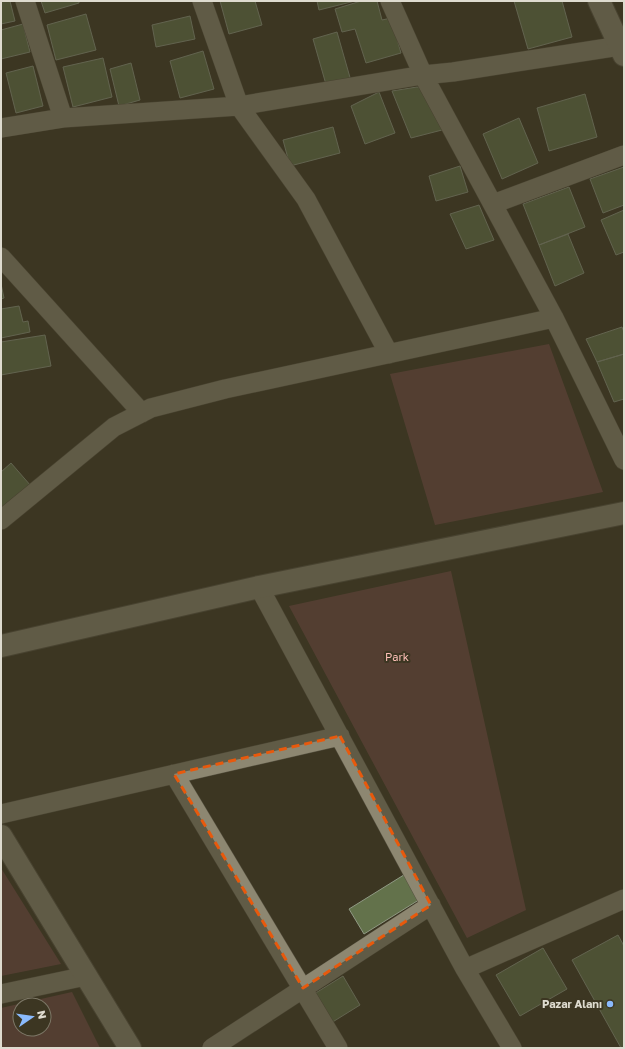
<svg xmlns="http://www.w3.org/2000/svg" width="625" height="1049" viewBox="0 0 625 1049" font-family="'Golos Text',sans-serif">
<style>
.green{fill:#704844;fill-rule:evenodd}
.building{fill:#63724b;stroke:#909984}
.lines{fill:none;stroke-linecap:round;stroke-linejoin:round}
.street-casing{stroke:#575241;stroke-width:20}
.secondary-casing{stroke:#575241;stroke-width:24}
.street{stroke:#8d8771;stroke-width:19}
.secondary{stroke:#8d8771;stroke-width:22}
.marked{fill:none;stroke:#e8590c;stroke-width:3;stroke-dasharray:8 5;stroke-linejoin:round}
.poi-dot{fill:#8abafc;stroke:#3c3622;stroke-width:1.5}
.labels{text-anchor:middle;stroke-width:4;stroke-linejoin:round;paint-order:stroke}
.park-label{font-size:11px;fill:#fdbfb7;stroke:#3c3622}
.poi-label{font-size:11px;font-weight:bold;fill:#dedbcf;stroke:#3c3622;text-anchor:end}
</style>
<rect width="100%" height="100%" fill="#3c3622"/>
<path class="green" d="M549,344L603,492L435,525L390,374Z
M451,571L526,910L467,938L289,606Z
M1,868L61,964L1,976Z
M72,992L100,1048H1V1008ZM20,1005H44V1029H20Z"/>
<path class="building" d="M1,1H10L15,21L1,24Z
M41,1H79V3L45,13Z
M220,1H255L262,25L229,34Z
M317,1H355L319,10Z
M361,1H377L382,20L391,18L401,53L366,63L355,29L342,32L335,9Z
M514,1H562L572,37L528,49Z
M86,14L96,50L56,60L47,25Z
M190,16L195,39L156,47L152,25Z
M23,24L30,52L1,59V30Z
M337,32L351,81L327,88L313,39Z
M203,51L214,89L180,98L170,61Z
M103,58L112,97L73,107L63,67Z
M131,63L140,100L119,106L110,69Z
M33,66L43,106L16,113L6,73Z
M417,87L424,88L442,130L411,138L392,91Z
M379,92L395,133L365,144L351,106Z
M585,94L597,137L549,151L537,108Z
M519,118L538,163L502,179L483,134Z
M333,127L340,153L290,166L283,140Z
M460,166L468,192L436,201L429,176Z
M624,167V205L603,213L590,179Z
M569,187L585,227L539,245L523,204Z
M479,205L494,240L466,249L450,214Z
M624,210V252L616,255L601,220Z
M568,234L584,273L555,286L539,245Z
M1,284L4,298L1,299Z
M19,306L23,322L28,321L30,332L1,338V309Z
M622,327L624,332V354L597,362L586,339Z
M45,335L51,366L1,375V342Z
M624,354V399L614,402L597,362Z
M11,463L31,486L1,513V472Z
M407,873L422,898L364,934L349,909Z
M618,935L624,946V1048H621L572,960Z
M543,948L567,989L520,1016L496,975Z
M343,976L360,1005L331,1023L314,994Z"/>
<g class="lines">
<defs>
<path id="street" d="M25,1L63,118
M202,1L239,106L306,199L389,354
M390,1L423,75L554,318L624,460
M1,128L63,118L239,106L423,75L453,72L620,46
M493,204L624,155
M1,257L142,413
M1,520L114,427L151,408L225,389L554,318
M259,587L465,969L512,1048
M174,774L338,1048
M1,814L340,736
M465,969L624,899
M1,994L86,976
M212,1048L431,905"/>
<path id="secondary" d="M599,1L624,55
M1,646L259,587L624,513
M1,836L130,1048"/>
</defs>
<use href="#street" class="street-casing"/>
<use href="#secondary" class="secondary-casing"/>
<use href="#street" class="street"/>
<use href="#secondary" class="secondary"/>
</g>
<path d="M0 0H625V1049H0ZM340,736L431,905L303,988L174,774Z" fill="#3c3622" fill-opacity=".55" fill-rule="evenodd"/>
<path class="marked" d="M340,736L431,905L303,988L174,774Z"/>
<circle class="poi-dot" cx="610" cy="1004" r="4"/>
<g class="labels">
<g class="park-label">
<text x="397" y="661">Park</text>
</g>
<g class="poi-label">
<text x="602" y="1008">Pazar Alanı</text>
</g>
</g>
<rect width="625" height="1049" fill="none" stroke="#dedbcf" stroke-width="4"/>
<g transform="translate(32 1017) rotate(77)"><circle r="19" fill="#3c3622" stroke="#7d7867"/>
<path d="M0-3L7 15L0 10L-7 15Z" fill="#8abafc"/>
<text y="-6" font-size="11" font-weight="bold" text-anchor="middle" fill="#dedbcf">N</text>
</g>
</svg>
